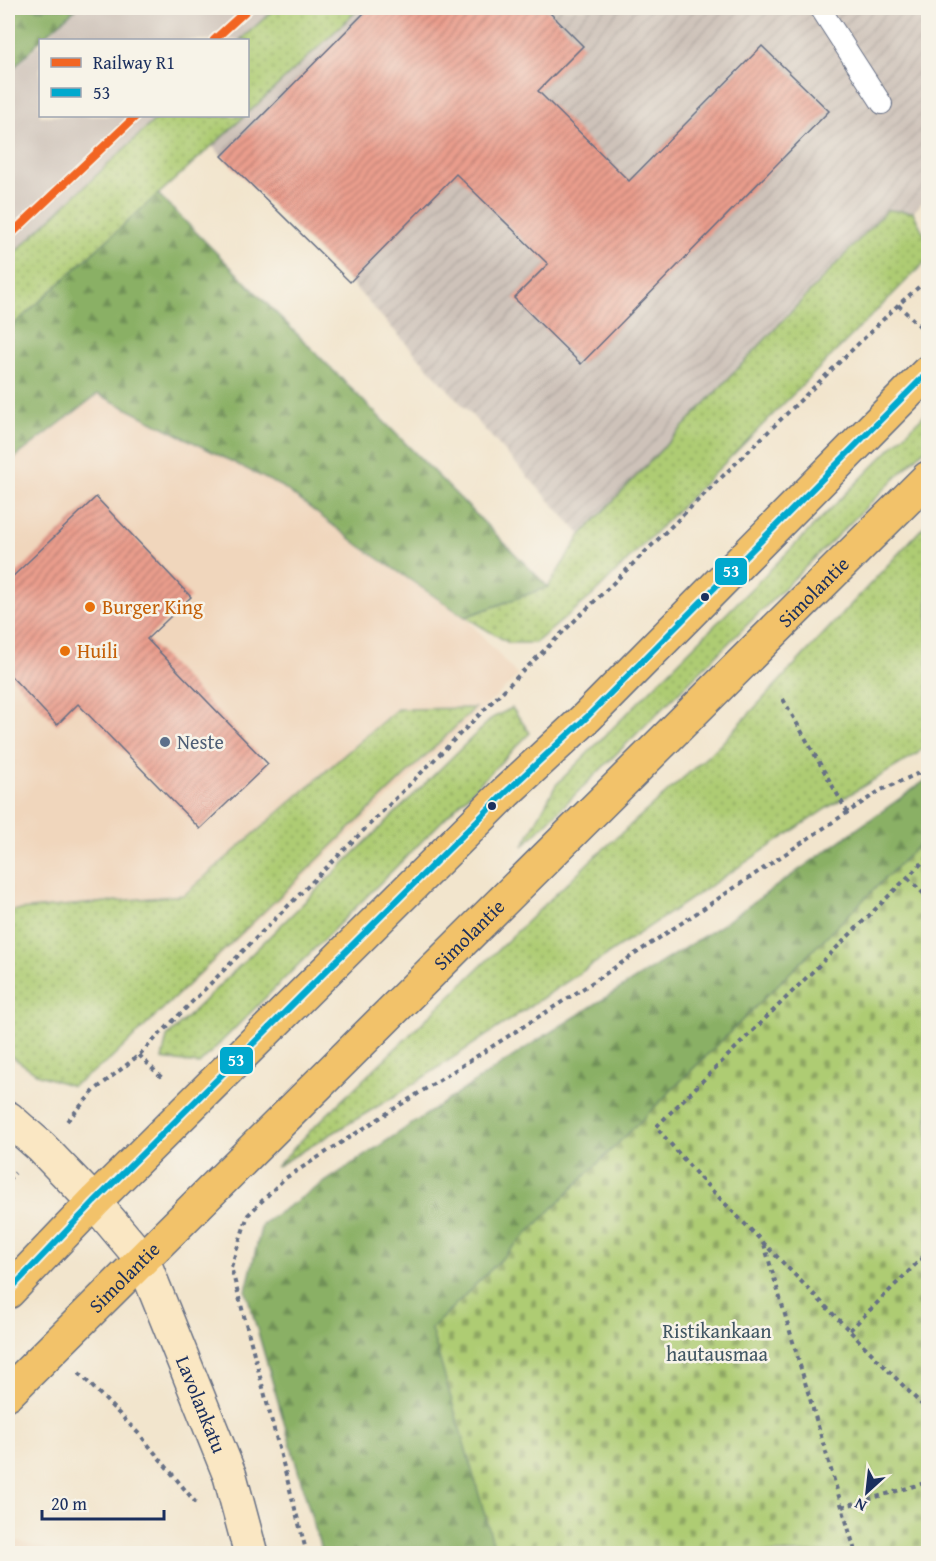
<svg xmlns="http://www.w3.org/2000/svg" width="936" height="1561" viewBox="0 0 936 1561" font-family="'Gentium Book Plus',serif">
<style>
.built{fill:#f0d6bc}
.industrial{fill:url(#industrial-furrows)}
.railway{fill:#cec2b9}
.grass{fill:url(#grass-dots);stroke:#647e68;stroke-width:1.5}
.forest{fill:url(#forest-firs);stroke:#527062;stroke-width:1.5}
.cemetery{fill:url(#cemetery-stones);stroke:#647e68;stroke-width:1.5}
.building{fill:url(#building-hatch)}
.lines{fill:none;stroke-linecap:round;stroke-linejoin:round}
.lane-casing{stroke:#666f85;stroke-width:22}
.secondary-casing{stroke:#666f85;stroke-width:36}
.primary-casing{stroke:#666f85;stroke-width:36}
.path{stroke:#666f85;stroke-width:4;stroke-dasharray:4.5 4.5;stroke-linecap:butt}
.lane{stroke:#fff;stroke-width:20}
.secondary{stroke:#fae7c3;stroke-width:33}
.primary{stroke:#f2c26a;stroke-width:33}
.bus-1-casing{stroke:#f7f3e8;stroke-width:10}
.bus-1{stroke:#00a9ce;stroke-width:6}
.rail-1-casing{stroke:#f7f3e8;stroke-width:12}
.rail-1{stroke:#f26522;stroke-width:8}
.bus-dot{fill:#1b2f5e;stroke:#f7f3e8;stroke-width:2}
.food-dot{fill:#e8710a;stroke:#f7f3e8;stroke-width:2}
.service-dot{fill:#5c6f8a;stroke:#f7f3e8;stroke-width:2}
.labels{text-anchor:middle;stroke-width:5;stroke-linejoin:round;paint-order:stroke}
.street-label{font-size:20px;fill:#1b2f5e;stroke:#f7f3e8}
.food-label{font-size:20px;fill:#c56008;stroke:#f7f3e8;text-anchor:start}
.service-label{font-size:20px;fill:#4e5e75;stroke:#f7f3e8;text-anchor:start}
.park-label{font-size:20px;fill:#405663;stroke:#f7f3e8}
.line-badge{stroke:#f7f3e8;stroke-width:2}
.badge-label{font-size:16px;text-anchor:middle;font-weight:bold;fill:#fff}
</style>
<defs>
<pattern id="industrial-furrows" width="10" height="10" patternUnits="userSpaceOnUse" patternTransform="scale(1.5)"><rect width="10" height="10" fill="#cec2b9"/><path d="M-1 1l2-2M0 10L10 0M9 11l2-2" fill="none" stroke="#b0a7a1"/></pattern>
<pattern id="grass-dots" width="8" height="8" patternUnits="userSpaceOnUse" patternTransform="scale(1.5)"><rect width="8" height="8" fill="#aecc73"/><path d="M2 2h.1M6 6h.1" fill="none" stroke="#8da662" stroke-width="1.8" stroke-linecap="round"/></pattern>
<pattern id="forest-firs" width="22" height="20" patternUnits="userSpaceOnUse" patternTransform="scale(1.5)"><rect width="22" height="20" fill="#8ab065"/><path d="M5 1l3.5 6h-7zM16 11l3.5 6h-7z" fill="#709056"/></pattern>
<pattern id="cemetery-stones" width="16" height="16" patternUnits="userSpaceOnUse" patternTransform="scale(1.5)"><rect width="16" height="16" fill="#aecc73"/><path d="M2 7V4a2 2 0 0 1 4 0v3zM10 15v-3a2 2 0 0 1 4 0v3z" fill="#8da662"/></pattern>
<pattern id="building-hatch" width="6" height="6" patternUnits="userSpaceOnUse" patternTransform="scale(1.5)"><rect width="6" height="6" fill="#ea9d8c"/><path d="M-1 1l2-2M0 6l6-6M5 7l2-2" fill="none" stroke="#bd8076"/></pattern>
</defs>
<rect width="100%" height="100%" fill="#f7f3e8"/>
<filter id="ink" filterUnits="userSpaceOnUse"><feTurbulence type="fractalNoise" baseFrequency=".0167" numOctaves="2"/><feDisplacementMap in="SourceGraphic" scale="12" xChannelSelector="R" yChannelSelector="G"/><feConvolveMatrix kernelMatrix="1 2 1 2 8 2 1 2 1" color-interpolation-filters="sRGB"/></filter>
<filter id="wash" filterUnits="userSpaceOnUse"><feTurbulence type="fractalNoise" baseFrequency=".008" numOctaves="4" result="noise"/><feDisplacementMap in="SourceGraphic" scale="24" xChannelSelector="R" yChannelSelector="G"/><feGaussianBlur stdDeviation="1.35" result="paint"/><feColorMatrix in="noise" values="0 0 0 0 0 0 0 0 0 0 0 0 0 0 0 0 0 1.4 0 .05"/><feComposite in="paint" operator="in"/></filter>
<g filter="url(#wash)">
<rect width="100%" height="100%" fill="#f2e5cd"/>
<path class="built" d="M98,394L284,488L360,547L465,617L518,676L110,1060L8,949V463Z
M8,1538L60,1553H8Z"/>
<path class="industrial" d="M358,8H928V196L913,212L887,211L581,535L350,282L212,146L244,116H248V112Z"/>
<path class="railway" d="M77,8H276L240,40H43Z
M40,43V116H159L8,259V74Z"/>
<path class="grass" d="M276,8H360L248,113V40H240Z
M159,116H245L8,330V259Z
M887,210L913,212L928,242V259L593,595L535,643H509L465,617L548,587L581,535Z
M928,411V446L523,846L556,785Z
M928,522V742L917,754L827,808L400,1093L276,1167L313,1128L589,862L720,745Z
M475,708L110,1060L72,1086L39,1075L8,1054V911L184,895L397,709Z
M512,708L530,733L199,1064L162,1059L167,1037L492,718Z"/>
<path class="forest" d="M8,8H77L40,40L8,74Z
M158,194L548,587L465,617L360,546L284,488L98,394L8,463V330Z
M926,780L928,782V836L431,1329L496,1553H322L246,1291L262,1224L535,1042L723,924Z"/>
<path class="cemetery" d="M928,836V1553H496L431,1329Z"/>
<g id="blocks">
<path class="building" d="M369,8H545L583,46L538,91L629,181L762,46L829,111L581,364L514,298L548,264L456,174L350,282L222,156Z
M96,497L191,597L147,639L268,764L200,829L78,704L57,725L8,673V581Z"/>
</g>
</g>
<g filter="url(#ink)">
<use href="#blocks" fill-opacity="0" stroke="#666f85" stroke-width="1.5"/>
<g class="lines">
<defs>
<path id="lane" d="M820,8L882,104"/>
<g id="secondary">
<path id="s1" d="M8,1118L41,1147L94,1202L143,1260L230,1476L251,1554"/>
</g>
<g id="primary">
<path d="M8,1292L94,1202L505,793L587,717L928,372"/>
<path id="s2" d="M8,1393L928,478"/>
</g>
</defs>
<use href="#lane" class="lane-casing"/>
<use href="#secondary" class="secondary-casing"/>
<use href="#primary" class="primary-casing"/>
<path class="path" d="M898,305L928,334
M783,699L848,813
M928,857L656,1127L700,1178L928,1411
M908,878L928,898
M139,1055L164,1080
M67,1121L95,1090L139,1055L518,676L898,305L928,279
M8,1180L15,1173
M764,1244L856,1554
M850,1330L928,1252
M79,1373L141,1436L196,1503
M842,1507L928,1482
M307,1554L231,1267L248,1215L284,1179L587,986L881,790L928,769"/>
<use href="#lane" class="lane"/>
<use href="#secondary" class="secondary"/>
<use href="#primary" class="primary"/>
<defs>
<path id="bus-1" d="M8,1292L94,1202L505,793L587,717L928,372"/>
</defs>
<use href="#bus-1" class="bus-1-casing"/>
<use href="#bus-1" class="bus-1"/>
<defs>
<path id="rail-1" d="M214,40L249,8
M8,237L136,116"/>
</defs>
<use href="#rail-1" class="rail-1-casing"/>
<use href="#rail-1" class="rail-1"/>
</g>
</g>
<g class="bus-dot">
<circle cx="705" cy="597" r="5"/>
<circle cx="492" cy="806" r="5"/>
</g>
<g class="food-dot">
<circle cx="90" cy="607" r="6"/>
<circle cx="65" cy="651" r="6"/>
</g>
<circle class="service-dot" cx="165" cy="742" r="6"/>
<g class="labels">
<g class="street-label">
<text dy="7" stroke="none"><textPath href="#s2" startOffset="1136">Simolantie</textPath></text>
<text dy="7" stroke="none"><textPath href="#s2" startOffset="650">Simolantie</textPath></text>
<text dy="7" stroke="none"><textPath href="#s2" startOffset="164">Simolantie</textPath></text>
<text dy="7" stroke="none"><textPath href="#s1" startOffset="352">Lavolankatu</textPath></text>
</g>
<g class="food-label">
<text x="102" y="614">Burger King</text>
<text x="77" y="658">Huili</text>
</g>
<g class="service-label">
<text x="177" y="749">Neste</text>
</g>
<g class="park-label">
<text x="717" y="1338">Ristikankaan<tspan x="717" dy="23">hautausmaa</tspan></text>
</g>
</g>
<g class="line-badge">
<rect x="714" y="557" width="34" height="29" rx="6" fill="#00a9ce"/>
<rect x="219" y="1046" width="35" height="29" rx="6" fill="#00a9ce"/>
</g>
<g class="badge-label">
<text x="731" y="577">53</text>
<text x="236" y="1066">53</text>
</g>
<rect width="936" height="1561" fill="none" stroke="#f7f3e8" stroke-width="30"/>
<rect x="39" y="39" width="210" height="78" fill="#f7f3e8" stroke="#9fa5b1" stroke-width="1.5"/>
<rect x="51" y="58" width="30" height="9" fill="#f26522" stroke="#9fa5b1" stroke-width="1.5"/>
<text x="93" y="69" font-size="18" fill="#1b2f5e">Railway R1</text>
<rect x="51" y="88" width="30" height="9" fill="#00a9ce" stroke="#9fa5b1" stroke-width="1.5"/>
<text x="93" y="99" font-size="18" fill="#1b2f5e">53</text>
<g transform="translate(867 1492) rotate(207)" stroke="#f7f3e8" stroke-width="4.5" paint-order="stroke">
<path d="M0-4.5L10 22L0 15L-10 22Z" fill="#1b2f5e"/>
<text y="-9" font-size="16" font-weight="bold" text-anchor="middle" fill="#1b2f5e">N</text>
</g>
<path d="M42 1510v9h122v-9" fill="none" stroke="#1b2f5e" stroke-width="3"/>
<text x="51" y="1510" font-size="18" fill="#1b2f5e" stroke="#f7f3e8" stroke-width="4.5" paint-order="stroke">20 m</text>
</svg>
